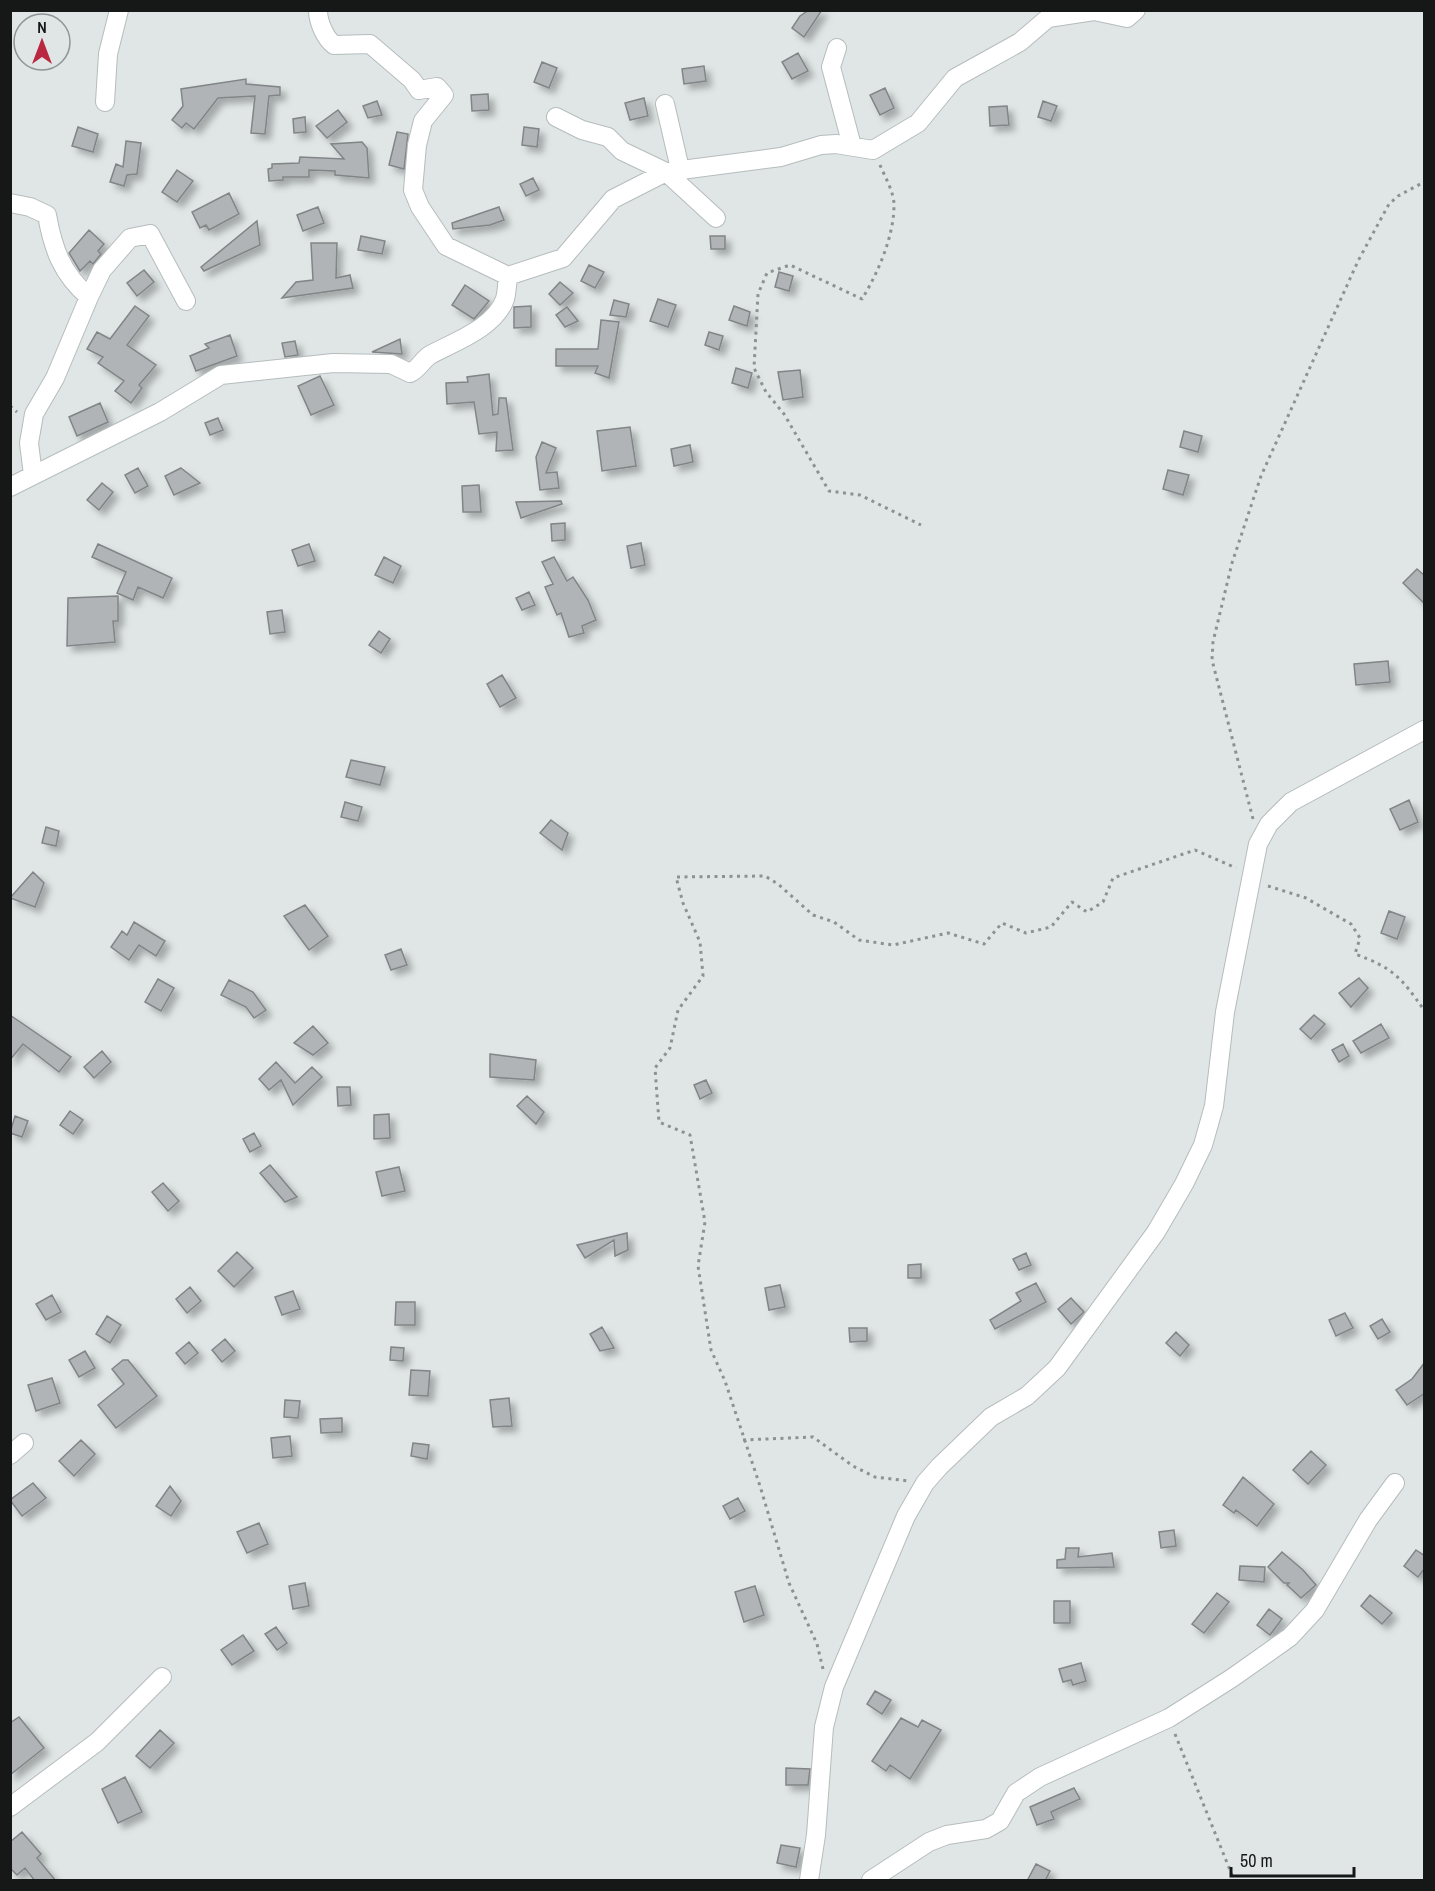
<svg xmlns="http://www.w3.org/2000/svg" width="1435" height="1891" viewBox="0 0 1435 1891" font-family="'Archivo Narrow',sans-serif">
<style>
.building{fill:#b0b4b7;stroke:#818587;stroke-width:1.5;filter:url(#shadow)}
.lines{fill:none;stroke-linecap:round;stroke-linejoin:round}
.minor-casing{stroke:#b6bcbc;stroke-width:20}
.path{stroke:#8c9191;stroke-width:3;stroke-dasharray:3 4.5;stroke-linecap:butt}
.minor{stroke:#fff;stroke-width:18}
</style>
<defs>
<filter id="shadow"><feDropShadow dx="5.5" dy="5.5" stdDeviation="3" flood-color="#0004"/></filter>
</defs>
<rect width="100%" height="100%" fill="#e0e6e6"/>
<path class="building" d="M809,10H822L804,37L792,28L800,16Z
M798,53L808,71L792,79L782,62Z
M542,62L557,68L549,88L534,82Z
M704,66L706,81L684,84L682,69Z
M246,79V84L280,87V95L269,96L265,134L251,133L255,96L218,98L194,129L186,123L182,128L172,120L183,106L181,89Z
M885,88L894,108L880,115L870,95Z
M488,94L489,110L472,111L471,95Z
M644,98L648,116L630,120L625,103Z
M377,101L382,115L368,118L363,106Z
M1043,101L1057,106L1051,121L1038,117Z
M1007,106L1009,125L990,126L989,107Z
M338,110L347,122L327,138L316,126Z
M305,117L306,132L294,133L293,119Z
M78,127L98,134L93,152L72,146Z
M524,127L539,129L537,147L522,145Z
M397,132L408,134L404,169L389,165Z
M126,141L141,143L137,174L127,175L124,186L110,182L116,164L123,167Z
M362,142L367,148L369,178L335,175V171L309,170V177H283V180L269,181L268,169L272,168V164L299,163L300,157L344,159L331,144Z
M177,170L193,181L177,202L162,192Z
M533,178L539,190L526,196L520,184Z
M229,193L239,214L209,230L206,225L200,228L192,212Z
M318,207L324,223L303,231L297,215Z
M499,207L504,220L490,225L453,229L452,223Z
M257,221L260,245L204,271L201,267Z
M89,230L104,244L98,251L101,254L93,264L90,261L80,271L69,253Z
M361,236L385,241L382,254L358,250Z
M710,236H725V249H711Z
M311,243H337L336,278L350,275L353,288L282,298L296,282L313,280Z
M589,265L604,272L595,288L581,281Z
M144,270L154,282L137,296L127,283Z
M779,272L793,276L789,291L775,287Z
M560,282L573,293L560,305L549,294Z
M465,285L489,301L474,319L452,305Z
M658,299L676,305L668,327L650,321Z
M614,300L629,304L626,317L610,315Z
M135,306L149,316L127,345L156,365L139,385L142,388L131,403L115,391L124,381L98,363L103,357L87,349L97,332L110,339Z
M531,306V327L514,328V307Z
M734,306L750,312L747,326L729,320Z
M567,307L578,321L565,327L556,315Z
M601,320L619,322L609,378L595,373L598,366H556V349H598Z
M709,332L723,336L719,350L705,345Z
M230,335L237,356L196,371L190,356L209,348L205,344Z
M400,339L402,354L372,352Z
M295,341L298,355L285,357L282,343Z
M736,368L752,373L748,388L732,383Z
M800,370L803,397L783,400L778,372Z
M489,374L493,415L498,414L499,398H506L513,450L496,451L497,432L479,434L474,402L447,404L446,383L468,382L467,377Z
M320,376L334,405L311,415L298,386Z
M100,403L108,422L77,436L69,417Z
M218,418L223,430L210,435L205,423Z
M630,427L636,466L602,471L597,431Z
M1184,431L1202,436L1198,452L1180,447Z
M542,442L556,448L546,473L557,472L559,488L540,490L536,457Z
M690,445L693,462L674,466L671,449Z
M138,468L148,486L135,493L125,475Z
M181,468L200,483L174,495L165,476Z
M1168,470L1189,475L1183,495L1163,489Z
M102,483L113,492L99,510L87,500Z
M479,485L481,512H463L462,486Z
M561,501L562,504L521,518L516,502Z
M565,523V540L552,541L551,524Z
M641,543L645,565L631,568L627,546Z
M98,544L172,578L163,598L138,587L133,600L117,593L126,572L92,557Z
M309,544L315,561L298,566L292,550Z
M384,557L401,566L393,583L375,575Z
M554,557L567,581L573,577L588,600L596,620L582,626L584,633L569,637L561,613L557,615L545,587L553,584L542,562Z
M1417,569L1425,576V604L1403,583Z
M529,592L535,605L522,610L516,598Z
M118,596V621H113L115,642L67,646L68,598Z
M282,610L285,632L270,634L267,612Z
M379,631L390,639L381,653L369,645Z
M1388,661L1390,682L1356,685L1354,664Z
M502,675L516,698L500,707L487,684Z
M351,760L385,767L380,785L346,777Z
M1409,800L1418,822L1400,830L1390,809Z
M345,802L362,807L358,821L341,817Z
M551,820L568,833L562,850L540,833Z
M46,827L59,831L56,846L42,843Z
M33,872L44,883L35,907L10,898Z
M305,905L328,936L309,950L284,916Z
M1389,911L1405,917L1397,939L1381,933Z
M134,922L165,941L156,956L139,945L129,960L111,947L122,931L127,935Z
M401,949L407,965L391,970L385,955Z
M1359,978L1368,988L1351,1007L1339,993Z
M158,979L174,988L161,1011L145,1002Z
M229,980L253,992L266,1010L254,1018L246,1007L221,995Z
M10,1015L71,1057L59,1072L23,1044L10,1060Z
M1314,1015L1325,1024L1311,1039L1300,1029Z
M1381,1024L1389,1038L1361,1053L1353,1041Z
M313,1026L328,1043L313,1055L294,1043Z
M1343,1044L1349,1056L1339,1062L1332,1050Z
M102,1051L111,1062L94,1078L84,1067Z
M490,1054L536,1060L534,1080L490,1077Z
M276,1062L295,1083L312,1067L322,1077L293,1105L281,1080L269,1090L259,1079Z
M706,1080L712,1093L700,1099L694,1085Z
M337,1087H350L351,1105L338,1106Z
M527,1096L544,1112L536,1124L517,1106Z
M70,1111L83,1120L73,1134L60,1125Z
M389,1114L390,1138L374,1139V1115Z
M15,1116L28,1121L22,1137L10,1133Z
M254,1133L261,1146L250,1152L243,1139Z
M270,1165L297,1197L285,1202L260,1173Z
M399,1167L405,1191L382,1196L376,1172Z
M163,1183L179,1201L168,1211L152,1192Z
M627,1233L628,1250L615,1256L614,1240L585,1258L577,1245Z
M237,1252L253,1268L234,1287L218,1271Z
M1026,1253L1031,1265L1019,1270L1013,1259Z
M921,1264V1278H908V1265Z
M1036,1283L1046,1302L995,1329L990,1320L1021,1301L1016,1293Z
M780,1285L785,1307L769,1310L765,1288Z
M190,1287L201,1301L187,1313L176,1299Z
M293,1291L300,1309L282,1315L275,1297Z
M52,1295L61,1312L46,1320L36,1304Z
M1071,1298L1084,1312L1071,1324L1058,1309Z
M396,1302H415V1325H395Z
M1345,1313L1353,1328L1336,1336L1329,1320Z
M107,1316L121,1325L110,1343L96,1334Z
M1382,1319L1390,1332L1378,1339L1370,1326Z
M602,1327L614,1348L600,1351L590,1334Z
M849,1328H867V1341L850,1342Z
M1176,1332L1189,1345L1180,1356L1166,1343Z
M225,1339L235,1351L222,1362L212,1350Z
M189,1342L198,1353L185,1364L176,1353Z
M391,1347L404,1348L403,1361L390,1360Z
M85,1351L95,1368L79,1377L69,1360Z
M123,1360H128L157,1396L116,1428L98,1405L124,1384L112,1369Z
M1425,1362V1393L1407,1405L1396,1390L1412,1379Z
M411,1370L430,1371L428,1396L409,1395Z
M52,1378L60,1403L36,1411L28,1385Z
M509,1398L512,1426L493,1427L490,1400Z
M285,1400L300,1401L298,1418L284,1417Z
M342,1418V1432L321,1433L320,1419Z
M290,1436L292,1456L273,1458L271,1438Z
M81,1440L95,1454L74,1476L59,1461Z
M413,1443L429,1445L427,1459L411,1456Z
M1311,1451L1326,1465L1308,1484L1293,1470Z
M1243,1477L1274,1504L1257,1526L1236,1510L1234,1513L1223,1505Z
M33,1483L46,1498L22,1516L10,1500Z
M170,1486L181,1501L171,1516L156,1506Z
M738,1498L745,1511L730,1519L723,1506Z
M259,1523L268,1544L247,1553L237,1532Z
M1174,1530L1176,1546L1161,1548L1159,1532Z
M1066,1548H1079L1078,1557L1112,1553L1114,1567L1057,1568V1560L1065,1559Z
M1416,1550L1425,1556V1568L1418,1577L1404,1566Z
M1282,1552L1303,1570L1316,1585L1301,1598L1287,1585L1289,1583H1284L1268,1567Z
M1240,1566L1265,1567L1264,1582L1239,1580Z
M305,1583L309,1606L293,1609L289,1586Z
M755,1586L764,1615L744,1622L735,1592Z
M1217,1593L1229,1602L1204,1633L1192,1624Z
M1370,1595L1392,1613L1382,1624L1361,1606Z
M1054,1601H1070V1623H1054Z
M1269,1609L1282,1619L1270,1635L1257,1625Z
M276,1627L287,1643L277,1650L265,1634Z
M243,1635L254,1651L232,1665L221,1650Z
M1081,1663L1086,1681L1073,1685L1071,1680L1063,1682L1059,1669Z
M875,1691L891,1700L882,1714L867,1704Z
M19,1717L44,1748L10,1775V1723Z
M901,1718L918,1727L922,1720L941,1730L910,1779L890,1765L886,1771L872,1761Z
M160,1730L174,1743L150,1768L136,1756Z
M786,1768L810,1769L808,1785H786Z
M125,1777L142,1812L118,1823L102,1789Z
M1074,1788L1080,1799L1051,1812L1054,1819L1037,1825L1030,1807Z
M22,1832L41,1854L37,1858L56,1881H35L25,1868L17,1875L10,1868V1842Z
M781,1845L800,1848L796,1867L777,1863Z
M1036,1864L1050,1871L1045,1881H1027Z"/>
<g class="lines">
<defs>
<path id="minor" d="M318,10C318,22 325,38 334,45L370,44L412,80L419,90L437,87L444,95L423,121L417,145L413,190L420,207L446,246L508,276
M837,48L831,67L852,146
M105,102L108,54L119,10
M665,104L680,169
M556,117L582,130L608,137L622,151L666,172L716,218
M10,203L30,207L47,215C53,249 62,274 89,297L102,270L130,238L150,234L186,301
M33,475L29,443L34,414L55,378L89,297
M10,487L160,412L221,375L333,363L391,364L410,373C419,369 422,360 430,355C454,342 495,328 505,299C507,292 507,283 508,276L563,258L613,199L666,172L781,157L821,145L836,144L873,150L918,123L955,78L1020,42L1048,18L1094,11L1127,18L1136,10
M10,1455L24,1443
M10,1807L97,1742L162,1677
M809,1880L816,1835L824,1727L834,1687L906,1516L925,1483L939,1467L991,1417L1027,1396L1057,1368L1156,1232L1184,1184L1203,1145L1214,1106L1225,1012L1258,844L1269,824L1291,802L1424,730
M871,1880L929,1842L947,1835L986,1829L1000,1821L1016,1793L1040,1777L1169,1718L1232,1678L1290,1637L1315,1610L1368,1520L1395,1483"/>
</defs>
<use href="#minor" class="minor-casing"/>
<path class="path" d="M880,165C885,177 894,192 894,205C894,236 878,273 862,299L790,265L767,273L758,294L754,368L766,392L784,414L829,491L860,495L921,525
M10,406L17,412
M1253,819L1212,660L1213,642L1232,563L1261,476L1358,261L1389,204L1398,196L1424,182
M1268,886L1306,898L1351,924L1360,938L1355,954C1393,968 1401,977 1424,1010
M743,1440L813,1437L853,1466L875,1477L909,1481
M823,1669L817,1644L789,1583L760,1486L725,1381L711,1350L698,1266L705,1222L690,1135L659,1122L655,1068L670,1048L678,1010L703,976L700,942L683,903L676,877L765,876L778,884L813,915L834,922L859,940L893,945L948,933L984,944L1002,923L1026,933L1051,927L1072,902L1087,912L1103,902L1113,878L1195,850L1236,868
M1175,1734L1234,1880"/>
<use href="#minor" class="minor"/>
</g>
<rect width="1435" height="1891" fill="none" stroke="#161818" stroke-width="24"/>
<g transform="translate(42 42)"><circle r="28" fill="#e0e6e6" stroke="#8f9494" stroke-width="1.5"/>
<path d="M0-4.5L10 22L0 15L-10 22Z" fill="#b92740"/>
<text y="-9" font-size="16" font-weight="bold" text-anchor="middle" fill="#161818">N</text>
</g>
<path d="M1231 1867v9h123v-9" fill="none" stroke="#161818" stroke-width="3"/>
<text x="1240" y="1867" font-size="18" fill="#161818" stroke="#e0e6e6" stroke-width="4.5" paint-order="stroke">50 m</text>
</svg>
